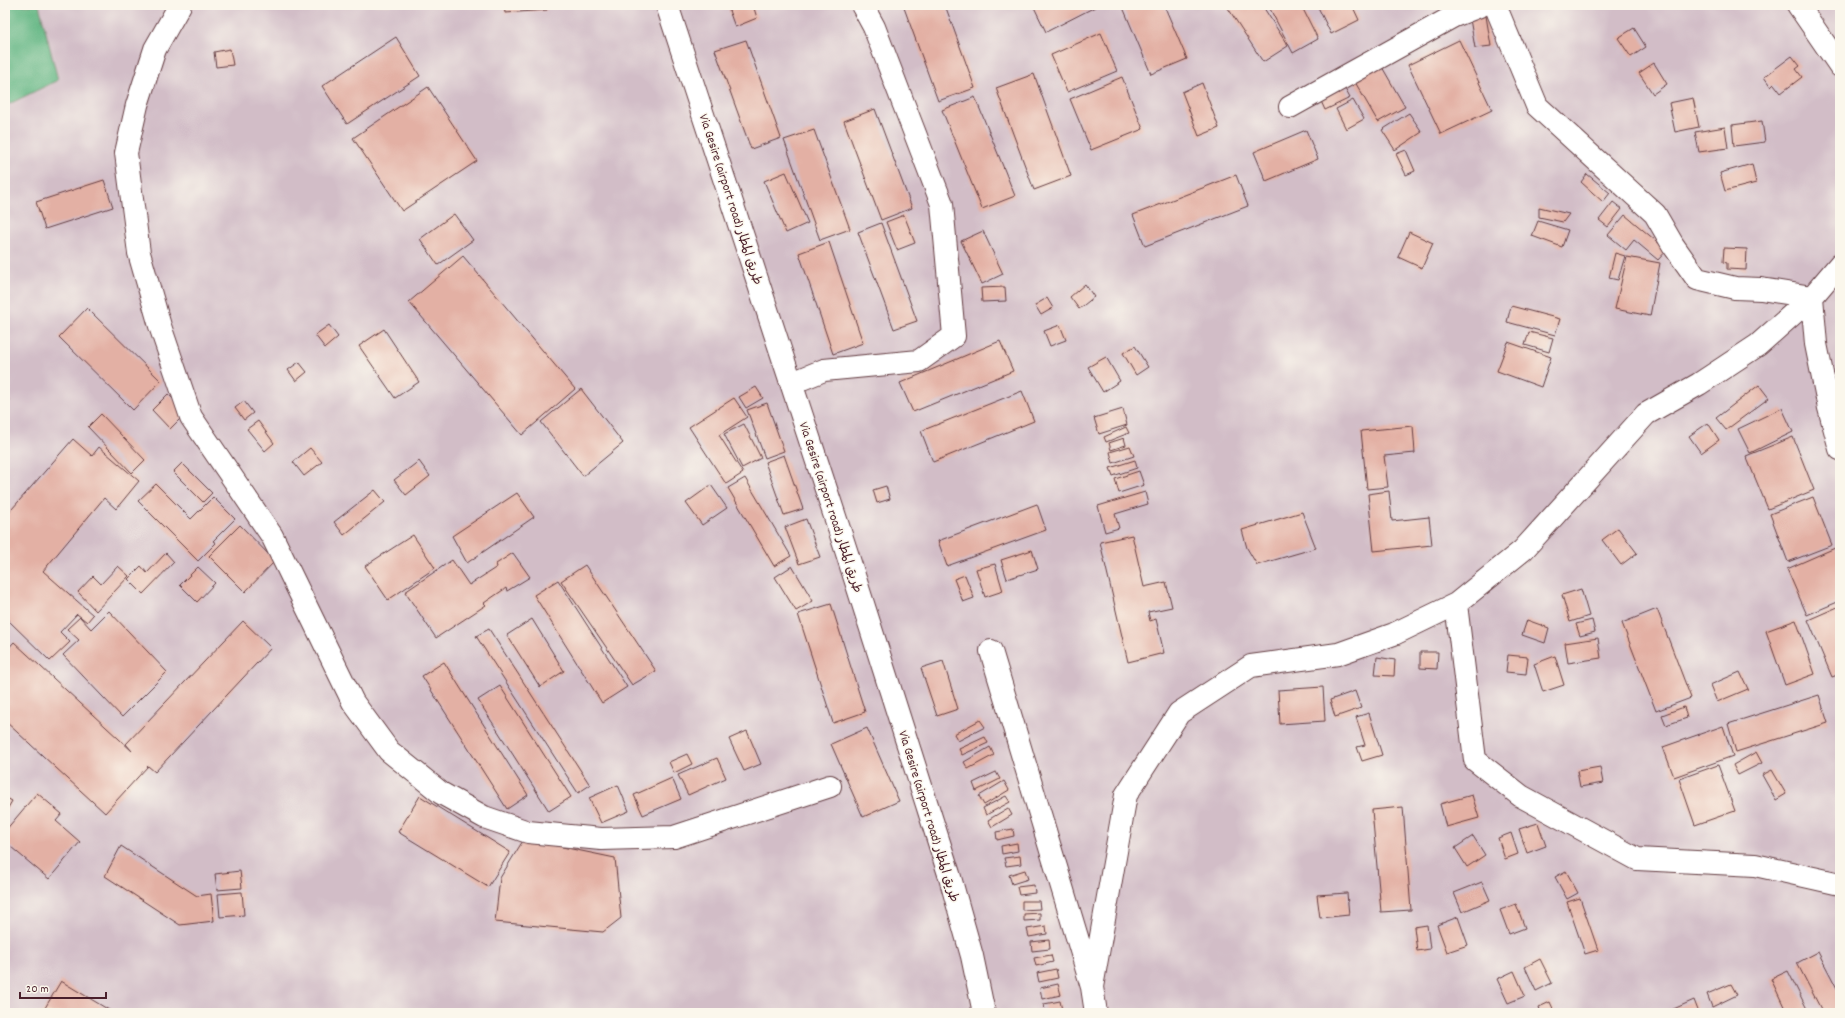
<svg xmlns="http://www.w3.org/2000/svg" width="1845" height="1018" viewBox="0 0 1845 1018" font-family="Dekko,'Playpen Sans Arabic',sans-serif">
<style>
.industrial{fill:#d2bdc7}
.forest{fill:#62b683;stroke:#566a57}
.building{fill:#e3b0a4}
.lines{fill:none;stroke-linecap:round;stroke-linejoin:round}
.minor-casing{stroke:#633c41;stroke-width:24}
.minor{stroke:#fff;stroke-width:22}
.labels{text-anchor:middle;stroke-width:3;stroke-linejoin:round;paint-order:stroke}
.street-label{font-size:13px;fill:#4a1f2b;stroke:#fbf7ec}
</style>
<rect width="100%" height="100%" fill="#fbf7ec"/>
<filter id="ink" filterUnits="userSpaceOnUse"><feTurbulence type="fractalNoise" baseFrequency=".025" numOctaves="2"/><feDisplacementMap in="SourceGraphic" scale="8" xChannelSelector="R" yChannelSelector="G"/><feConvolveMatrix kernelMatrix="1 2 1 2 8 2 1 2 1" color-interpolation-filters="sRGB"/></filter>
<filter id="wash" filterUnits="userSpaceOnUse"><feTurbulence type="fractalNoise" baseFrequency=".012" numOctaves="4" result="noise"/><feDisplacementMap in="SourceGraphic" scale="16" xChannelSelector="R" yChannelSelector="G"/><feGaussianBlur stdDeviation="0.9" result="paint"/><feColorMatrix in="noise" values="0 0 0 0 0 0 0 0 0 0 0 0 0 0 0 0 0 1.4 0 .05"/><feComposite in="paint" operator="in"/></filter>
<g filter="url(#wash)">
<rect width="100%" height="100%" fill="#efdebe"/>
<path class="industrial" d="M39,5H1840V1013H5V106L58,80Z"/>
<path class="forest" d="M5,5H39L58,80L5,106Z"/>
<g id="blocks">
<path class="building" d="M504,5H547V10L505,13Z
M727,5H753L757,18L735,27Z
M903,5H945L975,88L938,101Z
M1033,5H1097V6L1046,32Z
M1122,5H1164L1187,59L1151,74Z
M1226,5H1262L1288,46L1263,62Z
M1268,5H1301L1318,39L1293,53Z
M1317,5H1352L1359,20L1331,34Z
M1486,16L1491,46L1475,48L1470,19Z
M1634,28L1646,47L1631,57L1618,38Z
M1101,33L1117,71L1067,92L1051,55Z
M396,37L420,76L347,124L322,86Z
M746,40L781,138L751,149L715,50Z
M1459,40L1492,110L1441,134L1408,65Z
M230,49L233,65L216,67L214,52Z
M1792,56L1800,66L1796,69L1802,77L1781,93L1774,84L1771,87L1764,77Z
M1378,60L1405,107L1378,122L1351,75Z
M1654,63L1667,84L1653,94L1639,73Z
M1034,74L1071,176L1034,190L996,88Z
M1122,77L1143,129L1091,150L1070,99Z
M1202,83L1219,128L1199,136L1182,92Z
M428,87L477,161L402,211L353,138Z
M1344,87L1350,98L1325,110L1320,99Z
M975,97L1015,196L982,209L942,110Z
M1693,98L1699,127L1675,132L1669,103Z
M1353,100L1364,119L1346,129L1336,109Z
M875,109L912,208L881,220L844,121Z
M1409,113L1422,132L1395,150L1382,130Z
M1762,121L1765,142L1734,146L1732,125Z
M1725,127L1728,148L1699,152L1695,132Z
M814,130L850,229L820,240L784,140Z
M1306,130L1318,159L1266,181L1254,152Z
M1406,150L1415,171L1406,175L1396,154Z
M1752,164L1756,183L1725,191L1720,173Z
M786,172L808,223L786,233L764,181Z
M1587,174L1610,193L1603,202L1581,182Z
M1236,175L1248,206L1145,246L1133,215Z
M104,180L113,207L45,229L36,202Z
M1613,202L1622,209L1608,227L1599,220Z
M1539,207L1569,214L1563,222L1539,217Z
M454,214L473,240L438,265L420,239Z
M904,215L915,243L897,250L886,222Z
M1625,215L1667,250L1658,260L1634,240L1626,250L1608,235Z
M1538,221L1568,230L1562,247L1532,236Z
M881,223L917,321L894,329L858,232Z
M983,231L1003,274L982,284L961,241Z
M1409,232L1433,243L1422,268L1398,257Z
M829,242L863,343L833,354L799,253Z
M1724,248L1747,249L1746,270L1727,269V263L1723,262Z
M1615,253L1625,256L1618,280L1609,278Z
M463,256L575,389L522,435L409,302Z
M1627,257L1660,263L1650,316L1615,309Z
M1085,284L1094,297L1079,309L1070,297Z
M1005,287L1006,301L982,302L981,288Z
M1047,298L1053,308L1041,315L1035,305Z
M1511,306L1560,319L1555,335L1507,322Z
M87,308L161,381L133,410L59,337Z
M329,325L338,337L325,348L315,335Z
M1060,325L1066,340L1050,346L1044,331Z
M384,329L419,382L395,398L359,346Z
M1529,332L1553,338L1549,352L1525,345Z
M1000,341L1013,371L913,412L900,383Z
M1508,342L1551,357L1541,387L1497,371Z
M1135,346L1148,367L1136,375L1123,353Z
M1106,357L1120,381L1103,392L1088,367Z
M299,362L307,372L296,381L288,370Z
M1759,385L1769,398L1726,430L1716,418Z
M756,387L763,398L746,408L739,397Z
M581,389L623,443L583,476L541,422Z
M1022,391L1034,421L933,462L921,431Z
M168,394L187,412L170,429L152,410Z
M5,395L10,401L5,406Z
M734,398L747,417L719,435L743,473L726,484L689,427Z
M244,401L253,413L244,420L235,408Z
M767,403L784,451L765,458L747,410Z
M1782,408L1793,432L1750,453L1738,429Z
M1123,409L1127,425L1099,434L1094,418Z
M101,414L145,460L132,473L88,427Z
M258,421L274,443L265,451L247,429Z
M1708,423L1719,440L1701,453L1689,436Z
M744,424L761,458L742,468L724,434Z
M1413,426L1415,453L1384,456L1388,487L1367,489L1361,431Z
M1126,427L1129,433L1106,442L1104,437Z
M1793,437L1814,490L1768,509L1746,456Z
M1124,438L1126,445L1111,450L1109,443Z
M73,439L92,456L99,447L139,481L116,509L104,498L43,571L93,615L87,622L77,614L60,632L70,642L50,661L8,620L5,624V517Z
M1130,446L1134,456L1113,463L1110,452Z
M310,448L322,462L304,476L293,462Z
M784,455L803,509L784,515L765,462Z
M1135,460L1137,468L1113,476L1110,468Z
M419,461L430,476L406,495L394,480Z
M182,463L212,493L203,502L173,472Z
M1139,471L1144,485L1119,493L1115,479Z
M745,478L791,556L774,566L728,488Z
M156,484L191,519L213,497L235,519L213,541L216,543L198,561L138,501Z
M711,485L727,508L702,525L686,503Z
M886,486L890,499L877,503L873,490Z
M375,490L385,502L344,535L334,522Z
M1389,491L1392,521L1429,517L1432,545L1374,551L1368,494Z
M1145,492L1148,504L1115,514L1119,528L1105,532L1098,506Z
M517,493L534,517L467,563L452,536Z
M1813,497L1832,545L1788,562L1770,514Z
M1037,504L1046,530L947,566L938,541Z
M1302,512L1316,548L1257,565L1247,548L1242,530Z
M806,519L820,557L799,564L785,527Z
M240,525L275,561L245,592L209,556Z
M1618,528L1637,553L1621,565L1602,540Z
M413,535L435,568L388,600L365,566Z
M1132,535L1144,587L1166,582L1172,607L1148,612L1150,621L1156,619L1164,653L1128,662L1100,542Z
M1835,548L1840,561V601L1807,615L1787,569Z
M1032,550L1038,569L1007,579L1001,560Z
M166,553L174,562L143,594L128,579L141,566L147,573Z
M513,553L530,577L507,591L506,588L484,603L486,605L436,638L405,592L452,560L469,585L497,567L496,564Z
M995,564L1003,591L985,597L976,569Z
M585,565L656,671L632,685L561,581Z
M118,566L129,576L96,611L78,592L93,576L101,584Z
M792,566L813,601L796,611L775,577Z
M198,567L215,583L197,602L180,585Z
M965,575L974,598L963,602L954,579Z
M558,580L627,687L602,703L534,595Z
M1581,589L1589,616L1570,622L1562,595Z
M831,604L865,712L833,723L798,614Z
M1840,606V674L1832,677L1808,620Z
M1657,609L1691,698L1656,711L1622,623Z
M109,611L167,672L122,717L63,655L79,640L67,629L80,617L91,629Z
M532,619L564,671L540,687L507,635Z
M1527,620L1549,628L1545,643L1522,635Z
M1592,620L1595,632L1580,636L1576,624Z
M1796,620L1815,674L1785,685L1766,631Z
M243,621L271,648L155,772L148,766L105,813L5,721V652L14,642L132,751L126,744Z
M489,629L590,785L578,793L476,636Z
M1598,638L1601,658L1568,663L1565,643Z
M1420,652H1438L1437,669L1420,668Z
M1508,655L1528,657L1526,674L1506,672Z
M1555,656L1564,685L1543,692L1534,664Z
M1377,657L1395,660L1394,676L1375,675Z
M943,661L958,709L937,716L921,668Z
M444,662L528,795L507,809L422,676Z
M1740,672L1748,689L1717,702L1710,685Z
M500,686L571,797L549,811L478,700Z
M1323,687L1325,721L1280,724L1278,690Z
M1355,691L1361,708L1335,717L1330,700Z
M1819,695L1828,723L1736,752L1728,724Z
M1684,707L1687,718L1666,725L1662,715Z
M1369,713L1382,755L1362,761L1357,747L1365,745L1356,717Z
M980,720L985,727L958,741L954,734Z
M1723,726L1733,756L1674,777L1663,747Z
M867,728L899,801L863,817L831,744Z
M747,731L761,764L744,771L729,739Z
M985,737L988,743L962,755L959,749Z
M990,747L994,755L968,769L964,762Z
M1756,752L1762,763L1738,775L1733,765Z
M687,754L692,764L674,773L669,762Z
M717,758L726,778L688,795L678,775Z
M1718,765L1735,811L1695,825L1679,779Z
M1600,767L1603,783L1580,787L1577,771Z
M1772,770L1786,794L1776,800L1762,775Z
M996,772L1000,779L976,791L973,783Z
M672,778L681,799L643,815L634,795Z
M1004,781L1009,790L984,805L979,796Z
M618,785L629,811L601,823L589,798Z
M37,793L62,814L56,821L80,842L49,879L5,842V831Z
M1472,795L1479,818L1446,827L1440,804Z
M420,796L510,852L488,887L398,832Z
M1006,796L1010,802L986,815L983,808Z
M5,797L12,801L5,813Z
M1403,807L1411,910L1381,912L1372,810Z
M1008,808L1012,815L992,827L988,820Z
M1538,823L1546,846L1527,853L1519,829Z
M1013,829L1014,836L997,840L996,832Z
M1511,833L1518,854L1505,859L1498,838Z
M1473,836L1485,855L1467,867L1455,848Z
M524,839L615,858L621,918L603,932L495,922L500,878Z
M1017,843L1018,851L1002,854L1001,846Z
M121,846L197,896L211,894L214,921L180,925L105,876Z
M1020,856L1021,864L1006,866L1004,858Z
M1025,870L1028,879L1012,884L1009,875Z
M240,871L242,888L217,890L215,874Z
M1566,871L1578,893L1567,899L1555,877Z
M1482,882L1490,900L1462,912L1454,893Z
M1034,885L1035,893L1019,895L1017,887Z
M242,892L244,915L220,917L218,894Z
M1347,893L1349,915L1320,918L1317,895Z
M1580,898L1598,950L1585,954L1567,902Z
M1022,901H1039L1040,909L1022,910Z
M1516,904L1525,928L1509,934L1500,910Z
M1040,913V920L1024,921V914Z
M1458,917L1468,945L1447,952L1437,925Z
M1427,925L1430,949L1417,951L1414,927Z
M1046,926L1047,934L1029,937L1027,929Z
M1049,940L1050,949L1032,951L1031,942Z
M1818,952L1840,994V1013H1823L1797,963Z
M1051,955L1053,962L1036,966L1034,958Z
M1540,959L1552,983L1536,991L1525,967Z
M1056,969L1058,978L1039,982L1037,973Z
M1514,971L1525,996L1508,1003L1497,979Z
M1788,971L1809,1013H1787L1771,979Z
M61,981L114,1013H42Z
M1058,984L1061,995L1042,999L1040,988Z
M1731,984L1737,995L1712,1007L1707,994Z
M1694,1000L1699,1013H1670L1669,1011Z
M1060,1001L1062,1010L1045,1012L1044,1004Z
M1550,1002L1555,1013H1541L1539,1007Z"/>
</g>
</g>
<g filter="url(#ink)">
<use href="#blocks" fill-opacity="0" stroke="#633c41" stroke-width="1"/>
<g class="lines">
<defs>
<path id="minor" d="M180,5L155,49L137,105L126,153L139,253L160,326L191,417L272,536L353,702L389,751L441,793L484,817L528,832L601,839L674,837L830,786
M667,5L844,544L949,874L972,956L984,1013
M1798,5L1840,66
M1290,107L1454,16L1482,5
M1840,264L1812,297L1816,344L1829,408L1840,449
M792,383L824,370L919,361L954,336L942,204L874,27L862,5
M1456,604L1475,760L1521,796L1637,859L1755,865L1840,884
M991,651L1092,987L1096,1013
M1092,987L1126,795L1179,713L1251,666L1338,654L1394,634L1456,604L1523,550L1646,414L1699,384L1758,345L1812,297L1761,289L1735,288L1697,279L1673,245L1655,214L1537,106L1495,5"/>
</defs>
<use href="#minor" class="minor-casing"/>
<use href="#minor" class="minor"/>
</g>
</g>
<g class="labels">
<g class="street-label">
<text transform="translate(732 199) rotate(72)" y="5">Via Gesire (airport road) طريق المطار</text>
<text transform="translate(832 507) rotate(72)" y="5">Via Gesire (airport road) طريق المطار</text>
<text transform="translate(930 816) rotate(73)" y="5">Via Gesire (airport road) طريق المطار</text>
</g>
</g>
<rect width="1845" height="1018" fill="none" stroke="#fbf7ec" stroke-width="20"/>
<path d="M20 992v6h86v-6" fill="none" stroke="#4a1f2b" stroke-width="2"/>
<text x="26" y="992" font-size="12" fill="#4a1f2b" stroke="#fbf7ec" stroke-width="3" paint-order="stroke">20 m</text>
</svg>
